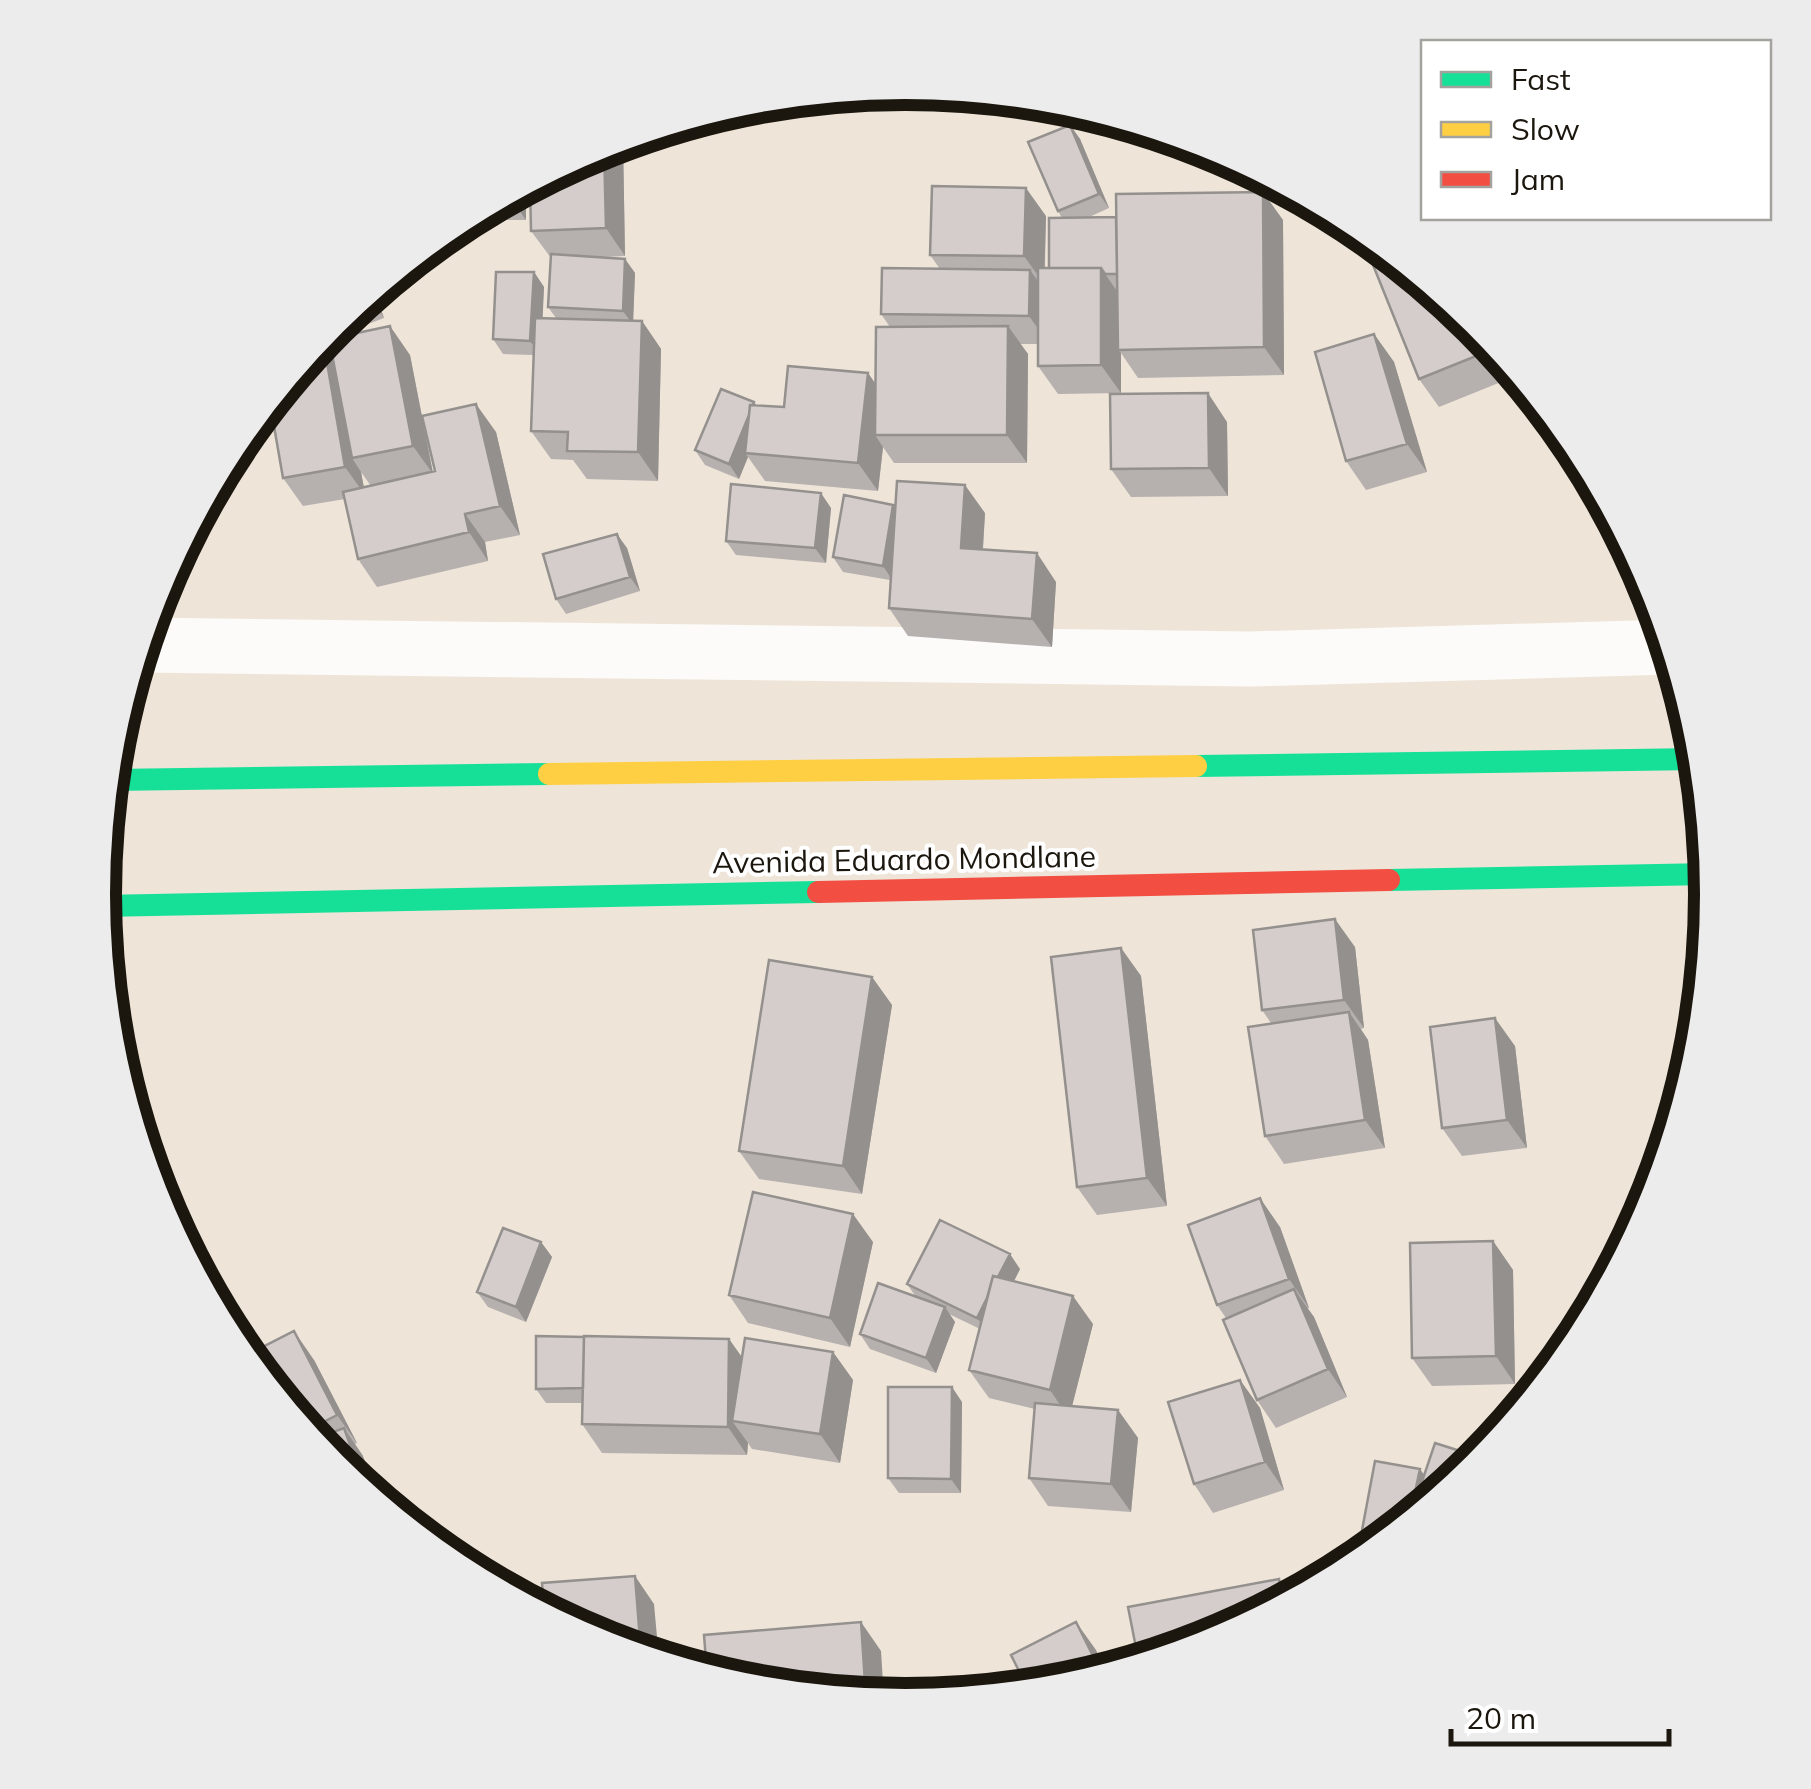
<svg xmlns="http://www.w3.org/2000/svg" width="1811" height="1789" viewBox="0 0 1811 1789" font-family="Mulish,sans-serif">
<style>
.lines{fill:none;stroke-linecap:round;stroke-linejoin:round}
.street{stroke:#fcfbf9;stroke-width:55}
.fast{stroke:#16e098;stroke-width:22}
.slow{stroke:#ffcf43;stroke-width:22}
.jam{stroke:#f24e42;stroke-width:22}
.wall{fill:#b6b0af;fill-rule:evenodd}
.shaded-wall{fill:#94908e}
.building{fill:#d4cdcb;stroke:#94908e;stroke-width:2.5}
.labels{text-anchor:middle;stroke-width:8;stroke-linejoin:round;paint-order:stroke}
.street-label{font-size:30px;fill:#1b160e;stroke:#fff}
.rim{fill:none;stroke:#1b160e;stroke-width:12}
</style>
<rect width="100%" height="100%" fill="#eee5d8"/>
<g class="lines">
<path class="street" d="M142,645L1250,659L1670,647"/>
<path class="fast" d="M1196,766L1699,759
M110,780L549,774
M1389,880L1710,874
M100,906L818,892"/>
<path class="slow" d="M549,774L1196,766"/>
<path class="jam" d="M818,892L1389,880"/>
</g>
<path class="wall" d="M699,118L698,133L661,129Z
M1070,125L1080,139L1109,208L1087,218L1283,220L1284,375L1138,378L1121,353V393L1058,394L1038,366V344H1020L1028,354L1027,463H894L883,447L878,491L765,481L748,457L739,479L705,465L695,450L757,405L784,407L868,373L875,383L890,327L881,314L940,269L930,255L1046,216L1045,268H1049L1062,218L1058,211Z
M623,141L625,256L602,257L625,259L635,273L633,320L642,321L661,349L658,481L587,479L573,460L551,459L531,431L534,355L503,354L493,339L534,272L544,287L542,318H556L548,307L551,258L531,231L597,149Z
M526,187V220H464Z
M374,292L384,318L332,338L410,355L433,472L496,432L520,535L485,542L488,561L377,587L358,559L345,499L303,506L283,478L270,403L335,323ZM361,472L371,486L364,487Z
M1477,324L1514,370L1516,376L1439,407L1419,379Z
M1374,334L1394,362L1427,472L1366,490L1346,461Z
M1227,422L1228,496L1131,497L1111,469Z
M895,507L985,513L983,550L1056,582L1052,647L908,636L889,608L890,580L843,572L833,557Z
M831,508L826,563L736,555L726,541Z
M627,548L640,591L566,614L556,599Z
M1355,947L1364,1028L1361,1029L1368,1040L1385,1148L1284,1164L1265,1136L1271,1023L1262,1010Z
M1121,948L1141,976L1167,1206L1097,1215L1077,1187Z
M872,977L892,1005L862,1194L759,1179L739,1151Z
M1515,1046L1527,1148L1462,1156L1442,1128Z
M1280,1227L1309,1308H1307L1314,1317L1347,1397L1276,1428L1257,1400L1226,1318L1217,1305Z
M1493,1241L1513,1270L1515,1384L1432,1386L1412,1358Z
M541,1242L552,1257L526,1322L488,1307L477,1292Z
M873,1242L850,1347L748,1323L729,1295Z
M1020,1269L1014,1281L1093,1324L1072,1406L1118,1410L1138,1438L1131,1512L1048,1506L1029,1478L1035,1409L989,1398L969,1370L980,1329L949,1314L955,1322L936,1373L870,1349L860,1334L916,1297L907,1284Z
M729,1339L742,1358L833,1352L853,1380L840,1463L752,1449L748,1443L747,1455L602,1453L582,1424V1403H546L536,1389Z
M245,1356L314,1360L357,1443L355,1444L363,1456L334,1465Z
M1240,1380L1260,1408L1284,1490L1213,1513L1194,1484Z
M962,1402L961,1493H899L888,1478Z"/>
<path class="shaded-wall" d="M699,118L698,133L690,121Z
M1070,125L1080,139L1109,208L1099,194Z
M623,141L625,256L606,228L604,147Z
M526,187V220L509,196Z
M1026,188L1046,216L1044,284L1024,256Z
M1263,192L1283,220L1284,375L1264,347Z
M625,259L635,273L633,325L623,311Z
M1101,268L1121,297L1118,350L1121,353V393L1101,365Z
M1030,270L1050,298L1049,344L1029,316Z
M534,272L544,287L541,355L530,341Z
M374,292L384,318L369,296Z
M642,321L661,349L658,481L638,452Z
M390,326L410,355L433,474L413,446Z
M1008,326L1028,354L1027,463L1007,435Z
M328,332L340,349L352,458L361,472L365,495L345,467L323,339Z
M1374,334L1394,362L1427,472L1407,444Z
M868,373L887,401L875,435L883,447L878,491L858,463Z
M1208,393L1227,422L1228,496L1209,468Z
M754,402L765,417L745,453L748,457L739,479L729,464Z
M476,404L496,432L520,535L500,506Z
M965,485L985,513L981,577L961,548Z
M821,493L831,508L826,563L815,548Z
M893,505L903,519L893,581L883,566Z
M465,514L485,542L488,561L469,532Z
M617,534L627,548L640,591L630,577Z
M1037,553L1056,582L1052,647L1032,619Z
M1335,919L1355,947L1364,1028L1344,1000Z
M1121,948L1141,976L1167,1206L1147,1178Z
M872,977L892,1005L862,1194L843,1166Z
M1349,1012L1368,1040L1385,1148L1365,1120Z
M1495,1018L1515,1046L1527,1148L1507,1120Z
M1260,1198L1280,1227L1309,1308L1289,1279Z
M853,1214L873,1242L850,1347L830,1318Z
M1493,1241L1513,1270L1515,1384L1496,1356Z
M541,1242L552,1257L526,1322L516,1307Z
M1010,1254L1020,1269L988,1333L977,1318Z
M1294,1289L1314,1317L1347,1397L1328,1369Z
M1073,1296L1093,1324L1069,1418L1050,1390Z
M945,1307L955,1322L936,1373L926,1358Z
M294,1331L314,1360L357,1443L337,1415Z
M729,1339L749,1367L732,1421L748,1443L747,1455L728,1427Z
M833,1352L853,1380L840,1463L820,1434Z
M1240,1380L1260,1408L1284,1490L1265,1462Z
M952,1387L962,1402L961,1493L951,1479Z
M1118,1410L1138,1438L1131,1512L1111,1484Z
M344,1428L363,1456L381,1503L367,1492Z
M1420,1469L1430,1483L1409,1520Z
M635,1576L654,1604L659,1659L641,1653Z
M1279,1579L1292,1598L1283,1603Z
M861,1622L881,1651L884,1699L866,1698Z
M1076,1622L1096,1650L1107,1673L1102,1674Z"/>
<path class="building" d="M1070,125L1099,194L1058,211L1028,142Z
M604,147L606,228L531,231L530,184L597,149Z
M932,186L1026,188L1024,256L930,255Z
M1263,192L1264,347L1118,350L1116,194Z
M1116,217L1117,274H1105L1101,268H1049V218Z
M1380,245L1477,324L1496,348L1419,379L1367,250Z
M551,254L625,259L623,311L548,307Z
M882,268L1030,270L1029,316L881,314Z
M1038,268H1101V365L1038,366Z
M496,272H534L530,341L493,339Z
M535,318L642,321L638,452L567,451L568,432L531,431Z
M390,326L413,446L352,458L329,339Z
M1008,326L1007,435H875L876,327Z
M1374,334L1407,444L1346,461L1315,352Z
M323,339L345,467L283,478L270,403Z
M788,366L868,373L858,463L745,453L750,405L784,407Z
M721,389L754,402L753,405H750L749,415L729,464L695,450Z
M1208,393L1209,468L1111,469L1110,394Z
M476,404L500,506L465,514L469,532L358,559L343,492L435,471L422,416Z
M897,481L965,485L961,548L1037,553L1032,619L889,608Z
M731,484L821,493L815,548L726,541Z
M844,495L893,505L883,566L833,557Z
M617,534L630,577L556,599L543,554Z
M1335,919L1344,1000L1262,1010L1253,930Z
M1121,948L1147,1178L1077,1187L1051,957Z
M769,960L872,977L843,1166L739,1151Z
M1349,1012L1365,1120L1265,1136L1248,1027Z
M1495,1018L1507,1120L1442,1128L1430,1027Z
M753,1192L853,1214L830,1318L729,1295Z
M1260,1198L1289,1279L1217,1305L1188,1225Z
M940,1220L1010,1254L998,1277L993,1276L987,1298L977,1318L907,1284Z
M503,1228L541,1242L516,1307L477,1292Z
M1493,1241L1496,1356L1412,1358L1410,1243Z
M993,1276L1073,1296L1050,1390L969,1370Z
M878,1283L945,1307L926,1358L860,1334Z
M1294,1289L1328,1369L1257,1400L1223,1320Z
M294,1331L337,1415L306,1431L245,1356Z
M536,1336L584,1337L583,1388L536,1389Z
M584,1336L729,1339L728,1427L582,1424Z
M745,1338L833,1352L820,1434L732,1421Z
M1240,1380L1265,1462L1194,1484L1168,1402Z
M888,1387H952L951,1479L888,1478Z
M1035,1403L1118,1410L1111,1484L1029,1478Z
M344,1428L367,1492L334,1465L314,1439Z
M1435,1443L1482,1458L1476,1466L1409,1520Z
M1375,1461L1420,1469L1409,1520L1363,1558L1357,1557Z
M635,1576L641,1653L596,1640L544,1612L542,1583Z
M1279,1579L1283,1603L1214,1640L1139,1663L1128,1607Z
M861,1622L866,1698L748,1686L707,1673L704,1635Z
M1076,1622L1102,1674L1062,1686L1028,1689L1011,1655Z
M943,1683L1020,1689L941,1698Z"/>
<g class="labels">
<g class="street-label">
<text transform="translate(904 860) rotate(-1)" y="10">Avenida Eduardo Mondlane</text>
</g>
</g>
<path d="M0 0H1811V1789H0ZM116 894a789 789 0 1 1 1578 0a789 789 0 1 1-1578 0Z" fill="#edecec" fill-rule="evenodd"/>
<path class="rim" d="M116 894a789 789 0 1 1 1578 0a789 789 0 1 1-1578 0Z"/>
<rect x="1421" y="40" width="350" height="180" fill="#ffffff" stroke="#a4a29f" stroke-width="2.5"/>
<rect x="1441" y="72" width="50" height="15" fill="#16e098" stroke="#a4a29f" stroke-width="2.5"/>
<text x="1511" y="90" font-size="30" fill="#1b160e">Fast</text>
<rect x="1441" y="122" width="50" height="15" fill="#ffcf43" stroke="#a4a29f" stroke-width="2.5"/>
<text x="1511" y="140" font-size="30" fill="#1b160e">Slow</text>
<rect x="1441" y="172" width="50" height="15" fill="#f24e42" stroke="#a4a29f" stroke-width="2.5"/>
<text x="1511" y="190" font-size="30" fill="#1b160e">Jam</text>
<path d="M1451 1729v15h218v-15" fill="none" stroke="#1b160e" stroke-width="5"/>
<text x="1466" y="1729" font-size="30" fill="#1b160e" stroke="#ffffff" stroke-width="8" paint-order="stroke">20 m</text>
</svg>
